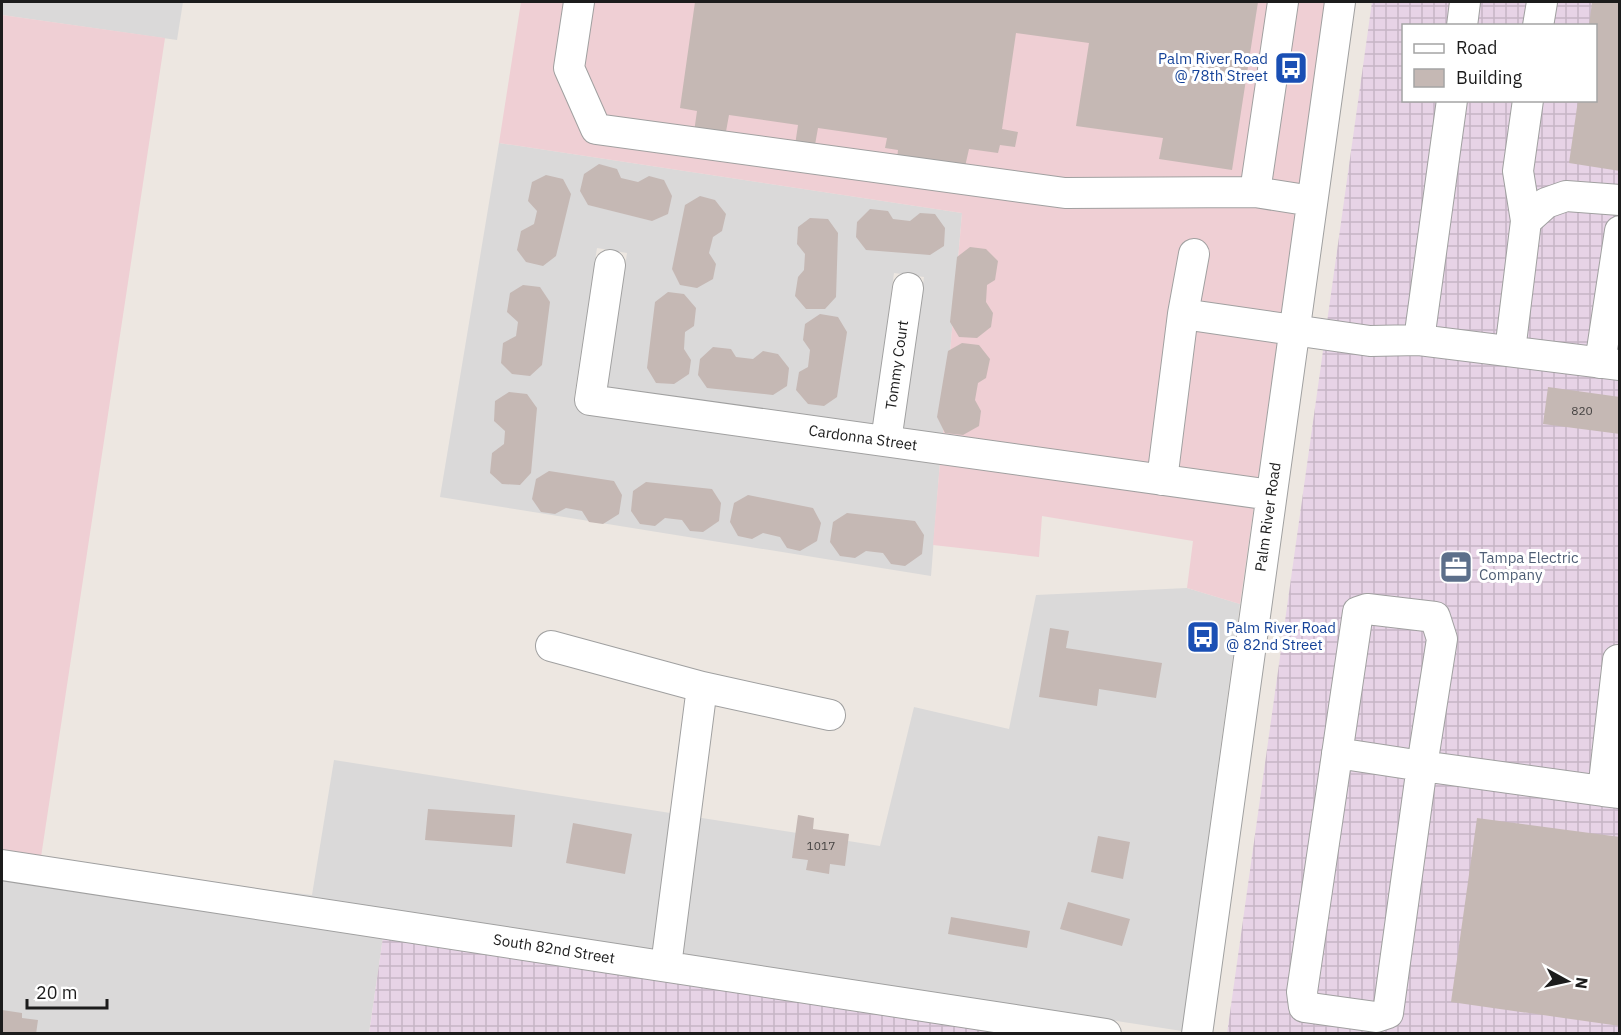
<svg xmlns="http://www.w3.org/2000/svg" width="1621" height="1035" viewBox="0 0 1621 1035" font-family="'IBM Plex Sans',sans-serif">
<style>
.residential{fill:#dad9d9}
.commercial{fill:#efcfd4}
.industrial{fill:url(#industrial-grid);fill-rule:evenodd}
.building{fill:#c5b8b4}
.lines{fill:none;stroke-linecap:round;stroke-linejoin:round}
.minor-casing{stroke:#a0a0a0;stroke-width:32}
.minor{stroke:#fff;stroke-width:30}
.labels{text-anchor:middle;stroke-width:6;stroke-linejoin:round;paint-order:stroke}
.number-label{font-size:12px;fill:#464342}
.transit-label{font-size:15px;fill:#164399;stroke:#fff;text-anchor:end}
.street-label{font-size:15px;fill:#1c1c1c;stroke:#fff}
.service-label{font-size:15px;fill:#4e5e75;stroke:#fff;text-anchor:start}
</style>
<defs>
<pattern id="industrial-grid" width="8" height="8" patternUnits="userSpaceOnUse" patternTransform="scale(1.5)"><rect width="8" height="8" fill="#e7d3e6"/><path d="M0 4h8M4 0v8" fill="none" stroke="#c6b5c5"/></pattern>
</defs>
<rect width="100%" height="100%" fill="#ede7e1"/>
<path class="residential" d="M2,2H183L177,40L2,15Z
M499,143L962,213L943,435L903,429L924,277L894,273L873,425L607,389L627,253L597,248L574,398L588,414L940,462L931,576L440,497Z
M1187,588L1240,604L1182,1031L227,885L312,895L334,760L880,846L914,707L1009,729L1036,595Z
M2,879L383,937L369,1033H2Z"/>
<path class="commercial" d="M521,2H1325L1258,479L943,435L962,213L499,143Z
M2,15L165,38L41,857L2,851Z
M940,462L1254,506L1240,604L1187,588L1193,541L1042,516L1039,557L933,545Z"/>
<path class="industrial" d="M1372,2H1619V1033L1227,1034ZM1404,26H1596V100H1404Z
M383,937L1015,1034H369Z"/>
<path class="building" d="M695,2H1258L1232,170L1159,159L1163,138L1076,126L1089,43L1016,33L1002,129L1018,132L1015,147L1000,145L998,153L969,149L964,171L897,159L898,150L885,148L887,138L818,128L813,156L794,152L798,125L729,115L725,137L694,132L697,111L680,108Z
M1592,2H1620V171L1569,163L1578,100H1596V26H1589Z
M599,164L617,169L621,178L638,182L649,176L664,180L672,196L668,214L652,221L588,205L580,191L584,174Z
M546,175L563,179L571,194L556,256L543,266L526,262L517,250L521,231L534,224L537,211L528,201L532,182Z
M700,196L715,200L726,214L722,231L713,237L709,253L716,264L713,279L697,288L680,285L672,269L685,205Z
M870,209L888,211L893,219L910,221L920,213L935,214L945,228L944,246L930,255L866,250L856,237L857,222Z
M810,218L828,219L838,233L836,297L825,309H806L795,296L798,277L804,270L805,254L797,244L798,227Z
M970,247L986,249L998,261L995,280L987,285L986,302L993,313L991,327L977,338L959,337L950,322L957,257Z
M523,285L540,287L550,302L542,365L530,376L512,374L501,363L503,343L516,336L518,322L507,312L510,293Z
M668,292L684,294L696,308L694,326L685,332L684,349L691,360L689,374L674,384L656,383L647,368L655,302Z
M820,314L838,317L847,332L837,397L824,406L808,404L796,390L799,372L808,367L810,350L803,340L805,324Z
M962,343L979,345L990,359L986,378L978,383L975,400L981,411L979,426L963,435L945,433L937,417L948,351Z
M713,347L731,349L736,357L753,359L763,351L778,354L789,368L787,386L773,395L707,388L698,375L700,359Z
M1548,387L1620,397V434L1543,424Z
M509,392L527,394L537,408L531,473L520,485L502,484L490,473L492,453L504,444L505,431L494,421L495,401Z
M549,471L614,481L622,495L619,514L603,524L589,522L582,511L566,508L555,514L541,512L532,499L536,479Z
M646,482L712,489L721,503L719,521L703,532L690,531L682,520L665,518L655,526L640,524L631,511L633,491Z
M748,495L813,508L821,523L817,541L800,551L787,548L780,537L763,533L752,539L738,536L730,522L734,503Z
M847,513L915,521L924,535L922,554L905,566L891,564L883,553L866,551L855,558L840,556L830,542L833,522Z
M1050,628L1069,631L1066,648L1162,663L1156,698L1099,689L1097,706L1039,697Z
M428,809L515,815L512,847L425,840Z
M798,815L814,818L813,829L849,834L845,866L830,864L829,874L806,870L808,860L792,858Z
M1477,818L1620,837V1026L1451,1002Z
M573,823L632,834L625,874L566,863Z
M1098,836L1130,842L1123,879L1091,872Z
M1068,902L1130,919L1122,946L1060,929Z
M951,917L1030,931L1027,948L948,934Z
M2,1010L22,1013V1018L38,1020L36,1034H2Z"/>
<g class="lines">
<defs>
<path id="minor" d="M579,2L569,68L596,129L1065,193L1255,192L1312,201
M1462,26L1465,2
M1538,26L1542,2
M1255,192L1283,2
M1526,221L1546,203L1566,196L1620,200
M610,265L590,400L1271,495
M1183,314L1194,254
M1419,340L1452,100
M1510,351L1526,221L1518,171L1528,100
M1600,363L1620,231
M886,441L908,288
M1162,480L1183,314L1370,341L1419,340L1620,365
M551,646L702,687
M1620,660H1618L1603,791L1620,793
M1337,753L1422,766L1442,639L1435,617L1367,609L1358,612L1302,992L1304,1007L1376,1017L1388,1013L1422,766L1603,791
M2,865L1106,1034
M666,966L702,687L830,715
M1197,1034L1340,2"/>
</defs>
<use href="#minor" class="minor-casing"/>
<use href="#minor" class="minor"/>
</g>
<defs>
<symbol id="bus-square" viewBox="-11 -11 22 22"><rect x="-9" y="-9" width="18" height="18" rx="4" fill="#1a4fb4" stroke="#fff"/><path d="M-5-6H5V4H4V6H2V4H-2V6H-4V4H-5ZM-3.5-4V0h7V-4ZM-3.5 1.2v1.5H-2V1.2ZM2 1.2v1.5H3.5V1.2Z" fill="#fff"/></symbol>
<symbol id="office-square" viewBox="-11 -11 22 22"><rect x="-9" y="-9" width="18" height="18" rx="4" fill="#5c6f8a" stroke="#fff"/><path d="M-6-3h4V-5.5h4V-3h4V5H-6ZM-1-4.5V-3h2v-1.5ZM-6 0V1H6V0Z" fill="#fff"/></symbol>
</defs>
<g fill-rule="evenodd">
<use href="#bus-square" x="1272" y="49" width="38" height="38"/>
<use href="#office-square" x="1437" y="548" width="38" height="38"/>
<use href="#bus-square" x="1184" y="618" width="38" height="38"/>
</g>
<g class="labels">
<g class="number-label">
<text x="1582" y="415">820</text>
<text x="821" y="850">1017</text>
</g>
<g class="transit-label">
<text x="1268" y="64">Palm River Road<tspan x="1268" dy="17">@ 78th Street</tspan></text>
<text x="1226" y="633" text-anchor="start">Palm River Road<tspan x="1226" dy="17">@ 82nd Street</tspan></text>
</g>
<g class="street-label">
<text transform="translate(897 365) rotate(-82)" y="5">Tommy Court</text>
<text transform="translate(863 438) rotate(8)" y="5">Cardonna Street</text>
<text transform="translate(1268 517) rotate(-82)" y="5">Palm River Road</text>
<text transform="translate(554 949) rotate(9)" y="5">South 82nd Street</text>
</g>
<g class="service-label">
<text x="1479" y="563">Tampa Electric<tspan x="1479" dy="17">Company</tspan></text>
</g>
</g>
<rect width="1621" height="1035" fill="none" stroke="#1c1c1c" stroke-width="6"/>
<rect x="1402" y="24" width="195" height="78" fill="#ffffff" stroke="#a4a4a4" stroke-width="1.5"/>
<rect x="1414" y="44" width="30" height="9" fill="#ffffff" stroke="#a4a4a4" stroke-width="1.5"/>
<text x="1456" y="54" font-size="18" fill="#1c1c1c">Road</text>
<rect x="1414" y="69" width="30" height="18" fill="#c5b8b4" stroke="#a4a4a4" stroke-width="1.5"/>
<text x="1456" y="84" font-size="18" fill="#1c1c1c">Building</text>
<g transform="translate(1567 981) rotate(98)" stroke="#ffffff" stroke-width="4.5" paint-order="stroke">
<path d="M0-4.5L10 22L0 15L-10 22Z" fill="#1c1c1c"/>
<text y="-9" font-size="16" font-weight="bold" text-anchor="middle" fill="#1c1c1c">N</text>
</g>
<path d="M27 999v9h80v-9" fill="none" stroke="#1c1c1c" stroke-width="3"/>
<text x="36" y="999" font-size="18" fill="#1c1c1c" stroke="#ffffff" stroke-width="4.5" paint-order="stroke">20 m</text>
</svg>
